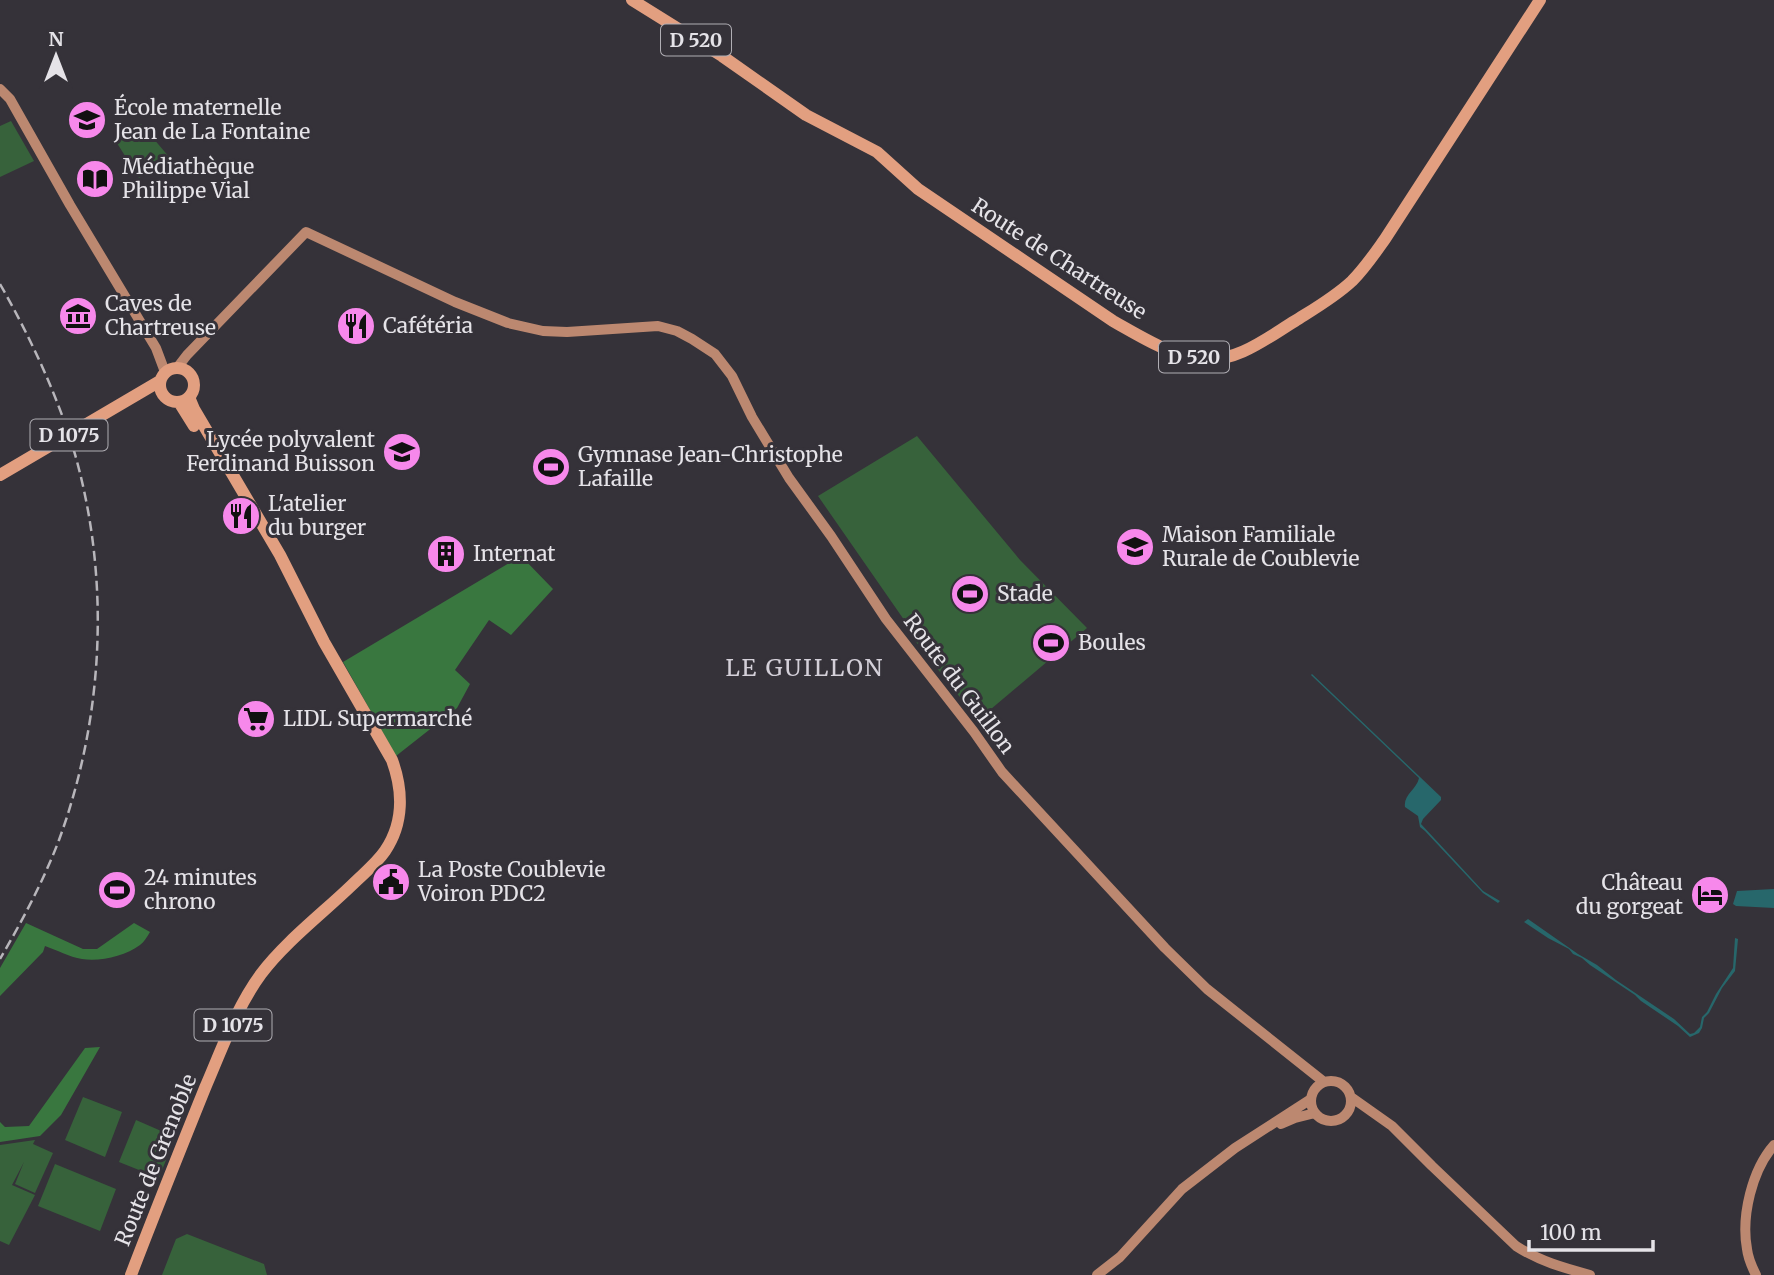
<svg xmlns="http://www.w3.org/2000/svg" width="1774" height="1275" viewBox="0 0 1774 1275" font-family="Merriweather,serif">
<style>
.green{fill:#37623b}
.forest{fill:#39773f}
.water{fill:#27676b}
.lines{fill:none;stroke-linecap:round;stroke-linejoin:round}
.secondary{stroke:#bc8870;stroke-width:10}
.primary{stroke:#e29f80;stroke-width:12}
.rail{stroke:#b8b6bb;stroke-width:2.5;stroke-dasharray:10 5;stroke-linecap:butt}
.labels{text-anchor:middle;stroke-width:6;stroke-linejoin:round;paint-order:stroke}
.shield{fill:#353239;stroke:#b0aeb4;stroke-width:2}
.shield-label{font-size:19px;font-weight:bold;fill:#e5e3e8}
.poi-label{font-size:21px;fill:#e5e3e8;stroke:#353239;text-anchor:start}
.street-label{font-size:21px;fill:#e5e3e8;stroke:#353239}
.neighbourhood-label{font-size:23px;letter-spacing:2px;fill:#d4d0d9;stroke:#353239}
</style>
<rect width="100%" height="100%" fill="#353239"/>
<path class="green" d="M11,121L34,161L0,177V126Z
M141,124L170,158L139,178L115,140Z
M917,436L1020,560L1087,628L978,720L909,633V627L818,496Z
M83,1097L122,1112L105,1157L65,1140Z
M136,1120L175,1137L159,1178L119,1162Z
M35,1140L33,1144L53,1153L35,1193L15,1184L24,1162L12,1185L35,1195L9,1245L0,1241V1145Z
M55,1164L116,1189L100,1231L38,1206Z
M187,1234L264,1264L267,1275H162L176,1239Z"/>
<path class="forest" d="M521,556L553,589L511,635L489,620L455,670L470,684L457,708L396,756L343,662Z
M26,923L83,949H97L134,923L150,932C147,937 144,942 140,945C125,956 100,962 82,959C69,957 57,950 45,946L43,952L0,996V968Z
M100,1047L61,1115L40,1136L0,1142V1122L5,1127L29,1126L85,1048Z"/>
<path class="water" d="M1312,674L1441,797V800L1423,819L1421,824L1483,891L1500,901L1498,903L1483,893L1425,831L1420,827L1418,816L1405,807C1403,795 1417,789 1419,778L1311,675Z
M1774,889V908L1736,906L1733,904L1737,891Z
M1528,919L1578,954L1597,965L1616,980L1674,1019L1690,1034L1694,1033L1700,1027L1702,1017L1707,1012L1716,994L1733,968L1735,938L1738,939L1735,971L1722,988L1709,1013L1704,1018L1702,1028L1699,1033L1690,1037L1678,1026L1641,1001L1635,995L1590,965L1582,958L1573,954L1569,949L1548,938L1524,922Z"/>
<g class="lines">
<path class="secondary" d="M0,89L10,99L70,205L156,348L165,372
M177,368L187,355L306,232L455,302L508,323L543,331L567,332L658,326L677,331L692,339L715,354L732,376L752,417L789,478L831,536L886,619L974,732L1002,772L1165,948L1207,989L1324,1082
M1311 1101a20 20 0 1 1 40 0a20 20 0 1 1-40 0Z
M1351,1097L1392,1126L1432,1166L1516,1246C1539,1261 1564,1268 1590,1275
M1281,1124L1295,1118L1315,1113
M1097,1275L1120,1257L1182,1189L1235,1148L1311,1099
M1756,1275C1752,1267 1748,1258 1747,1249C1741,1216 1752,1170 1774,1145"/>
<path class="primary" d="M632,0L722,56L806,115L877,152L918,189L1113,321C1140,336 1171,356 1202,359C1236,363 1267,338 1295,321C1314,309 1335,297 1352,281C1365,268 1375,253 1385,239L1540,0
M160 385a17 17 0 1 1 34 0a17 17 0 1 1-34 0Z
M179,402L194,426
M0,475L160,381
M131,1275C155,1212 180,1150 205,1088C222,1049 236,1008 261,974C285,942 323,913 352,885C363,874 376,864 385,851C404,823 403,790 392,760L324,642L280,555L194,409L189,397"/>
<path class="rail" d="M0,284C29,335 54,388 72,444C111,573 105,714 59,840C43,882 22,921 0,959"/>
</g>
<defs>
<symbol id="school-disc" viewBox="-11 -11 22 22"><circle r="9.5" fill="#f788eb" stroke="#353239"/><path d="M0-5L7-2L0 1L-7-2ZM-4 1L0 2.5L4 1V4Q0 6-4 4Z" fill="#111"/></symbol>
<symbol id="library-disc" viewBox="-11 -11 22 22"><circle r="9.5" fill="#f788eb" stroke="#353239"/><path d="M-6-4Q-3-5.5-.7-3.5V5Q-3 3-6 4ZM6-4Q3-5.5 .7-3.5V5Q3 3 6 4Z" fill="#111"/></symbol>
<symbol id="museum-disc" viewBox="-11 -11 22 22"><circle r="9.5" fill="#f788eb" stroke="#353239"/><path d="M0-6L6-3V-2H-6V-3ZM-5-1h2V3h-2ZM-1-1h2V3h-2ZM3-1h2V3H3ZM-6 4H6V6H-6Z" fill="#111"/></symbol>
<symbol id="restaurant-disc" viewBox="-11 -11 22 22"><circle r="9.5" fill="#f788eb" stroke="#353239"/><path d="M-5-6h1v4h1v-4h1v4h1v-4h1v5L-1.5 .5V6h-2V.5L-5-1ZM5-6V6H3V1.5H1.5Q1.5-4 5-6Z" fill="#111"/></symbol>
<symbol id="stadium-disc" viewBox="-11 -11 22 22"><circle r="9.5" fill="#f788eb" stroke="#353239"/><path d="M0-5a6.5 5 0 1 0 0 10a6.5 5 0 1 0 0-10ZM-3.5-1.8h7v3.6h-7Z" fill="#111"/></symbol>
<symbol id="building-disc" viewBox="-11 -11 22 22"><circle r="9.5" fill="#f788eb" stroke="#353239"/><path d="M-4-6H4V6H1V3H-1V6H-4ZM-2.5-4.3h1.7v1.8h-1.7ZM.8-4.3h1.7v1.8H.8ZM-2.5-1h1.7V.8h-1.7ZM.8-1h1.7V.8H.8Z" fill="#111"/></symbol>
<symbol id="supermarket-disc" viewBox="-11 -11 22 22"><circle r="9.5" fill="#f788eb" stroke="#353239"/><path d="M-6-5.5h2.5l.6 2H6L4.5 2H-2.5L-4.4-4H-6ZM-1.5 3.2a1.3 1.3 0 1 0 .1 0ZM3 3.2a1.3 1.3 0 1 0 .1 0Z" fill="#111"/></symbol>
<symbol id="civic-disc" viewBox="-11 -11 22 22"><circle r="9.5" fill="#f788eb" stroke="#353239"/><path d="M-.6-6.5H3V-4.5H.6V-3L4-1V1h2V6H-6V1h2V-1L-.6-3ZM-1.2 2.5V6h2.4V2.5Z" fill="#111"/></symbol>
<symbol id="hotel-disc" viewBox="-11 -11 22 22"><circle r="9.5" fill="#f788eb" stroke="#353239"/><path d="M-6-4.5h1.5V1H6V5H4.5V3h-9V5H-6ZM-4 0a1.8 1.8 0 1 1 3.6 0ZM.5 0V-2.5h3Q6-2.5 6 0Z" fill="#111"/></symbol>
</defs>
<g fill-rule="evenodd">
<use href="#school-disc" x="65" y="98" width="44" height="44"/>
<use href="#library-disc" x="73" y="157" width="44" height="44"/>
<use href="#museum-disc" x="56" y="294" width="44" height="44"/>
<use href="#restaurant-disc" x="334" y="304" width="44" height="44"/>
<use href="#school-disc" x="380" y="430" width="44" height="44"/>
<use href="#stadium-disc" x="529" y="445" width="44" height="44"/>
<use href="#restaurant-disc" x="219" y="494" width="44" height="44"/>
<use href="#school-disc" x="1113" y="525" width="44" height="44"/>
<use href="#building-disc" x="424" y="532" width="44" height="44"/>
<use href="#stadium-disc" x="948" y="572" width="44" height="44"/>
<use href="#stadium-disc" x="1029" y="621" width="44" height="44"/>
<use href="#supermarket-disc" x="234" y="697" width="44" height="44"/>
<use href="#civic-disc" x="369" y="860" width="44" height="44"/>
<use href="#stadium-disc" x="95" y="868" width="44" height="44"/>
<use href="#hotel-disc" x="1688" y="873" width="44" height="44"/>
</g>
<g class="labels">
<g class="shield">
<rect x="661" y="24.5" width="70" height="31" rx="5"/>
<rect x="1159" y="341.5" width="70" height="31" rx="5"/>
<rect x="30.5" y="419.5" width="77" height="31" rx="5"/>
<rect x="194.5" y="1009.5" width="77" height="31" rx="5"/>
</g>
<g class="shield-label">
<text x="696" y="47">D 520</text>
<text x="1194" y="364">D 520</text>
<text x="69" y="442">D 1075</text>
<text x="233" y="1032">D 1075</text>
</g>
<g class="poi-label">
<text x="114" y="115">École maternelle<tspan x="114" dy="24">Jean de La Fontaine</tspan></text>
<text x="122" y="174">Médiathèque<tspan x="122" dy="24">Philippe Vial</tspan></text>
<text x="105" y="311">Caves de<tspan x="105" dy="24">Chartreuse</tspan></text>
<text x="383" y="333">Cafétéria</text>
<text x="375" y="447" text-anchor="end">Lycée polyvalent<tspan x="375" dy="24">Ferdinand Buisson</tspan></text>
<text x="578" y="462">Gymnase Jean-Christophe<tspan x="578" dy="24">Lafaille</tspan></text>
<text x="268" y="511">L'atelier<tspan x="268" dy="24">du burger</tspan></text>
<text x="1162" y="542">Maison Familiale<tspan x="1162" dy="24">Rurale de Coublevie</tspan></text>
<text x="473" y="561">Internat</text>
<text x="997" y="601">Stade</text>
<text x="1078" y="650">Boules</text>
<text x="283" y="726">LIDL Supermarché</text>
<text x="418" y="877">La Poste Coublevie<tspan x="418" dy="24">Voiron PDC2</tspan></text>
<text x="144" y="885">24 minutes<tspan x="144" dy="24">chrono</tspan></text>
<text x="1683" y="890" text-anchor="end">Château<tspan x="1683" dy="24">du gorgeat</tspan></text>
</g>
<g class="street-label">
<text transform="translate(1059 259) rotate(33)" y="7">Route de Chartreuse</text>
<text transform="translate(959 684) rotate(53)" y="7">Route du Guillon</text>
<text transform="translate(156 1160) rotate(-68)" y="7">Route de Grenoble</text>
</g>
<g class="neighbourhood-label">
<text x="805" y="676">LE GUILLON</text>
</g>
</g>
<g transform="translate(56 56)" stroke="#353239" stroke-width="5" paint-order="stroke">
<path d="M0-5L12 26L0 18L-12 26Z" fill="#e5e3e8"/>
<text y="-10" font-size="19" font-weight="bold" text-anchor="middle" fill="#e5e3e8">N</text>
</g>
<path d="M1529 1240v10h124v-10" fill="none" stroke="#e5e3e8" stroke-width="3.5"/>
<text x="1540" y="1240" font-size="21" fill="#e5e3e8" stroke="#353239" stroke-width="5" paint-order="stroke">100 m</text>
</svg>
